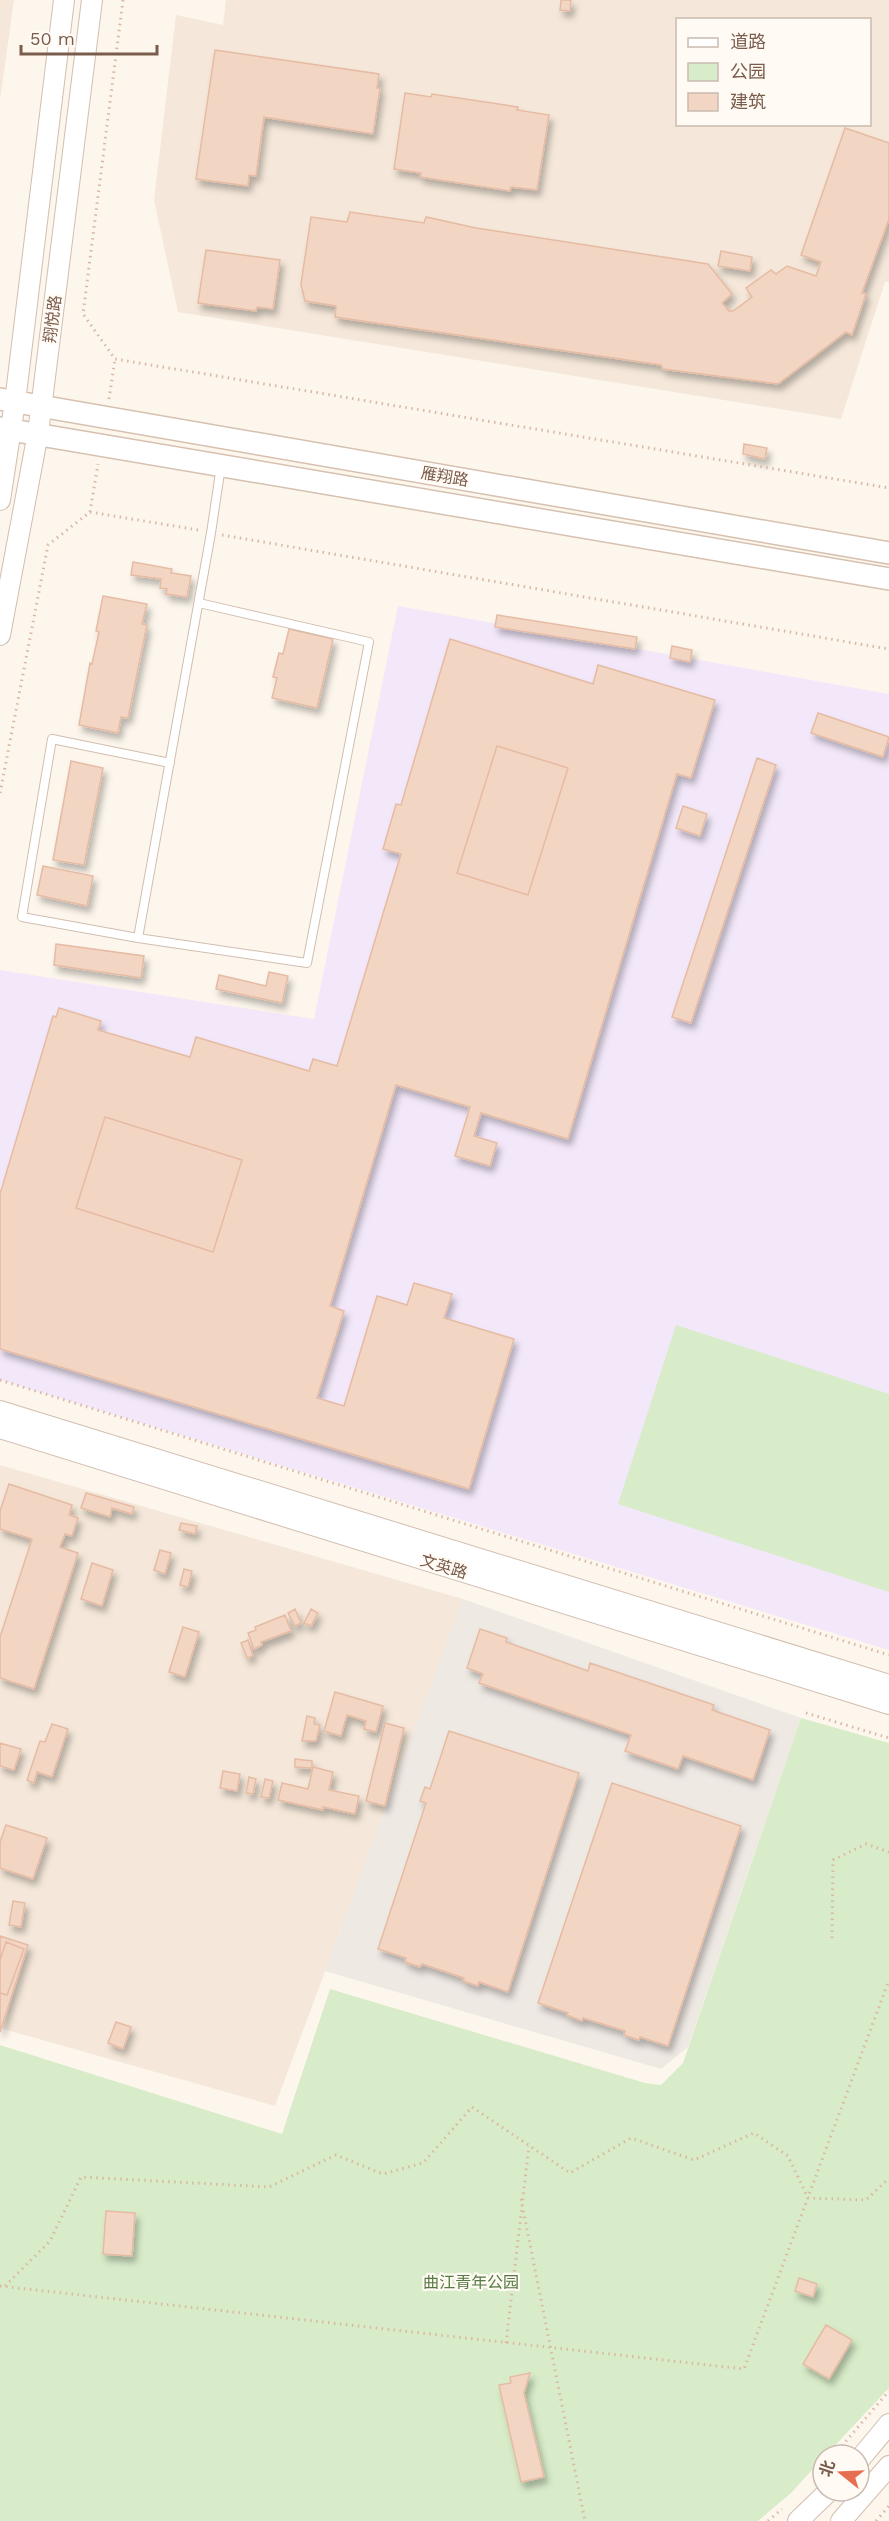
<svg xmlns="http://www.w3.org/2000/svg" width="889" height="2521" viewBox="0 0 889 2521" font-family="'Work Sans','Noto Sans SC',sans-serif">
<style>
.residential{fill:#f5e8da;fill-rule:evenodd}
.industrial{fill:#efe9e4}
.education{fill:#f3e8fa}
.green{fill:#d8ecc9}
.building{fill:#f3d5c3;stroke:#e6bba3;stroke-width:1.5;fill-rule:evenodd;filter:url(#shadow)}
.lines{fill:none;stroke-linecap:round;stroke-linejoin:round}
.service-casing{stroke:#d1beb0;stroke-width:10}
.tertiary-casing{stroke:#d1beb0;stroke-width:22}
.secondary-casing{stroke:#d6c0b0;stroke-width:24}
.path{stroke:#d9b8a5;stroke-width:3;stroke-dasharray:1.5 4.5;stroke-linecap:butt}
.service{stroke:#fff;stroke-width:8}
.tertiary{stroke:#fff;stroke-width:20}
.secondary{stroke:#fff;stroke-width:21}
.labels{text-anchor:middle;stroke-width:4.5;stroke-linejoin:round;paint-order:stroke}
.street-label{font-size:16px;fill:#7a5c4d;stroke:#fffaf3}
.park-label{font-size:16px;fill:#537a41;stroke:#fffaf3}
</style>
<defs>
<filter id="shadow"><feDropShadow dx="3.5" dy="6" stdDeviation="3" flood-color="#0004"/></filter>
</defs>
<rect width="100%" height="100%" fill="#fdf6ec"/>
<path class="residential" d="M0,0H14L0,100Z
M226,0H889V282H885L841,419L178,312L154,200L176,15L223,25ZM678,20H870V124H678Z
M0,1465L463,1599L275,2106L0,2028Z"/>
<path class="industrial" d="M463,1599L801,1718L688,2047L661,2069L325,1971Z"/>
<path class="education" d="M398,606L889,694V1650L0,1380V970L314,1019Z"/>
<path class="green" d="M676,1325L889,1394V1592L618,1504Z
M801,1718L889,1743V2388L826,2455H823V2458L791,2493L758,2521H0V2045L282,2134L330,1989L645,2083L661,2085L683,2063Z"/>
<path class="building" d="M561,0H571L570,11L560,10Z
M215,50L379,74L377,88H380L373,134L264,117L256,176L249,175L248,186L196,179Z
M405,93L431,97L432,94L518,107L517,110L549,115L537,190L511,187L510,191L420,177L421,173L394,169Z
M845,128L889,143V219L862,293L866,294L852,335L846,332L778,384L663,369L661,365L335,317L336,306L305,301L301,284L311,217L347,222L350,212L424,223L426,217L476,228L708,264L732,294L722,303L729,311H733L752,297L746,288L771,270L776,274L787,266L816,276L821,262L801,255Z
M206,250L280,260L273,309L257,307L256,311L198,303Z
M721,251L752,257L750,271L718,266Z
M744,444L767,448L765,459L743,454Z
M133,562L172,569L171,573L191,576L187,597L166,594L167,589L160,588L161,579L131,575Z
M103,596L147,604L142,624L147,625L128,718L121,717L118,733L79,725L90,663L92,664L99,632L96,631Z
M497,615L637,637L635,649L495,627Z
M289,629L333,639L317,708L272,698L277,678L273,677L279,653L283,654Z
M450,639L593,684L598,665L715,700L691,778L677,774L568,1139L481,1113L474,1136L497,1143L490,1166L455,1156L470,1107L396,1085L330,1306L344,1311L317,1398L344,1406L377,1296L407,1305L414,1283L452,1294L444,1318L514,1339L469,1489L0,1349V1194L53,1016L56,1017L59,1008L101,1021L98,1030L190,1057L196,1037L309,1071L313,1059L337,1066L401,854L383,849L396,804L401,805ZM497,746L568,768L528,895L457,873ZM105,1117L242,1160L213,1252L76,1208Z
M672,646L692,650L690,662L670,658Z
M818,713L889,737L883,757L811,733Z
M497,746L568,768L528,895L457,873Z
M757,758L776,765L691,1023L672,1017Z
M71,761L103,768L84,865L53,860Z
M683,806L707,814L700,836L676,828Z
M43,866L93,876L87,906L37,895Z
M56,944L144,956L141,978L54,965Z
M269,972L288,976L282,1003L216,989L219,975L266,986Z
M105,1117L242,1160L213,1252L76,1208Z
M9,1484L72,1505L69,1515L78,1518L72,1536L65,1534L60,1547L78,1553L34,1689L0,1678V1637L32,1539L0,1529V1511Z
M86,1493L134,1507L132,1514L112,1508L110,1517L81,1508Z
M181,1523L197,1526L195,1534L179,1530Z
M160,1550L171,1553L165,1574L154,1570Z
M92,1563L113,1570L102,1606L81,1599Z
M184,1569L192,1571L188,1587L180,1585Z
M295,1609L301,1623L295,1626L288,1613Z
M311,1609L318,1613L311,1626L304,1623Z
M285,1615L291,1631L261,1642L262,1645L254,1649L248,1633L256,1630L255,1627Z
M183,1627L199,1632L185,1677L169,1672Z
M480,1629L507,1638L506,1642L588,1671L590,1663L714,1705L712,1710L770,1730L753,1780L683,1756L678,1769L625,1751L631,1735L479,1683L483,1674L467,1668Z
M248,1640L253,1656L247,1658L241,1643Z
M335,1692L383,1706L376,1732L364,1729L366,1721L347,1715L341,1736L324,1731Z
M307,1716L315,1718L314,1724L320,1725L316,1741H302Z
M385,1723L404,1728L385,1806L366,1801Z
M52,1724L68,1729L52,1777L37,1772L34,1783L27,1780L40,1741L45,1742Z
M449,1731L579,1773L508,1992L479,1982L478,1986L463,1981L464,1978L422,1964L420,1967L405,1962L406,1958L378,1949L426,1803L420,1801L425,1787L430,1789Z
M0,1743L21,1749L14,1770L0,1766Z
M295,1759L312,1761V1768L295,1767Z
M313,1767L333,1772L329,1790L359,1796L355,1814L323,1807V1810L278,1800L282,1783L308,1789Z
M223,1771L240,1774L237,1791L220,1788Z
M249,1777L256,1779L253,1794L246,1793Z
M265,1779L273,1781L269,1798L261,1797Z
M612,1783L741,1826L668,2046L640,2037L639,2040L624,2035L625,2031L583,2018L582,2021L567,2015L568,2013L538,2003Z
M6,1825L47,1838L33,1879L0,1868V1842Z
M13,1901L25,1903L21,1927L9,1925Z
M0,1936L28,1945L0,2032V1993L7,1995L24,1949L6,1942L0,1960Z
M6,1942L24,1949L7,1995L0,1993V1960Z
M116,2022L131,2027L123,2049L108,2043Z
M106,2211L135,2213L132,2256L103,2254Z
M799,2278L817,2284L813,2297L795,2291Z
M826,2325L852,2340L829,2379L803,2364Z
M530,2373L524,2393L544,2477L521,2482L499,2385L511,2383L510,2377Z"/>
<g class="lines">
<defs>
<path id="service" d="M199,603L369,642L307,963L138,938L211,533L221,466
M138,938L22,917L52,739L170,763"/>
<path id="tertiary" d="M0,500L15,402L64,0
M0,635L38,433L92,0
M0,1411L889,1685
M0,1428L889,1704
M859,2460L889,2424
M798,2521L829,2491
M841,2521L889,2466"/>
<path id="secondary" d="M0,399L889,553
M0,428L889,579"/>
</defs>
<use href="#service" class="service-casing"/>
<use href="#tertiary" class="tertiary-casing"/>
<use href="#secondary" class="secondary-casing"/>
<path class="path" d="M123,0L83,314L115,359L889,488
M109,399L115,359
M90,512L198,530
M222,535L889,649
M0,793L48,545L90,512L98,464
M0,1380L889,1655
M806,1713L889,1738
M832,1938L833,1860L866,1844L889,1852
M521,2199L585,2521
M0,2286L744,2369L889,1980
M5,2286L50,2241L81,2177L269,2187L336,2155L383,2174L423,2163L472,2107L570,2173L631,2138L694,2160L754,2133L788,2156L808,2198L866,2200L889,2178
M506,2343L529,2146
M834,2455L889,2391
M814,2477L823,2468
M768,2521L782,2509
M876,2521L889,2506"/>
<use href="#service" class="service"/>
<use href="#tertiary" class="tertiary"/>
<use href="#secondary" class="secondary"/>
</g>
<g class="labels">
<g class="street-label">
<text transform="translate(52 319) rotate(-83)" y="6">翔悦路</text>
<text transform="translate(445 476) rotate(10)" y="6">雁翔路</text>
<text transform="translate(444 1566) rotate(17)" y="6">文英路</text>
</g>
<g class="park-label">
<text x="471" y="2288">曲江青年公园</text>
</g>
</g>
<rect x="676" y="18" width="195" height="108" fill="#fffaf3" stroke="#cabbb1" stroke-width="1.5"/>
<rect x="688" y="38" width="30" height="9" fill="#ffffff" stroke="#cabbb1" stroke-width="1.5"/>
<text x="730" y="48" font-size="18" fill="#7a5c4d">道路</text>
<rect x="688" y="63" width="30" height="18" fill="#d8ecc9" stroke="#cabbb1" stroke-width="1.5"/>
<text x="730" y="78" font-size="18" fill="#7a5c4d">公园</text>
<rect x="688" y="93" width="30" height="18" fill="#f3d5c3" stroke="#cabbb1" stroke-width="1.5"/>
<text x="730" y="108" font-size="18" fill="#7a5c4d">建筑</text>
<g transform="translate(841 2473) rotate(288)"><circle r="28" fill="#fffaf3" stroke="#cabbb1" stroke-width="1.5"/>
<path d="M0-4.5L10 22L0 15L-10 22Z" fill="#e76f51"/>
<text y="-9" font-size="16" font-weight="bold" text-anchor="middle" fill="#7a5c4d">北</text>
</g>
<path d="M21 45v9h136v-9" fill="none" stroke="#7a5c4d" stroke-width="3"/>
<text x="30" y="45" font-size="18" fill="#7a5c4d" stroke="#fffaf3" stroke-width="4.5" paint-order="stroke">50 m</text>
</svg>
